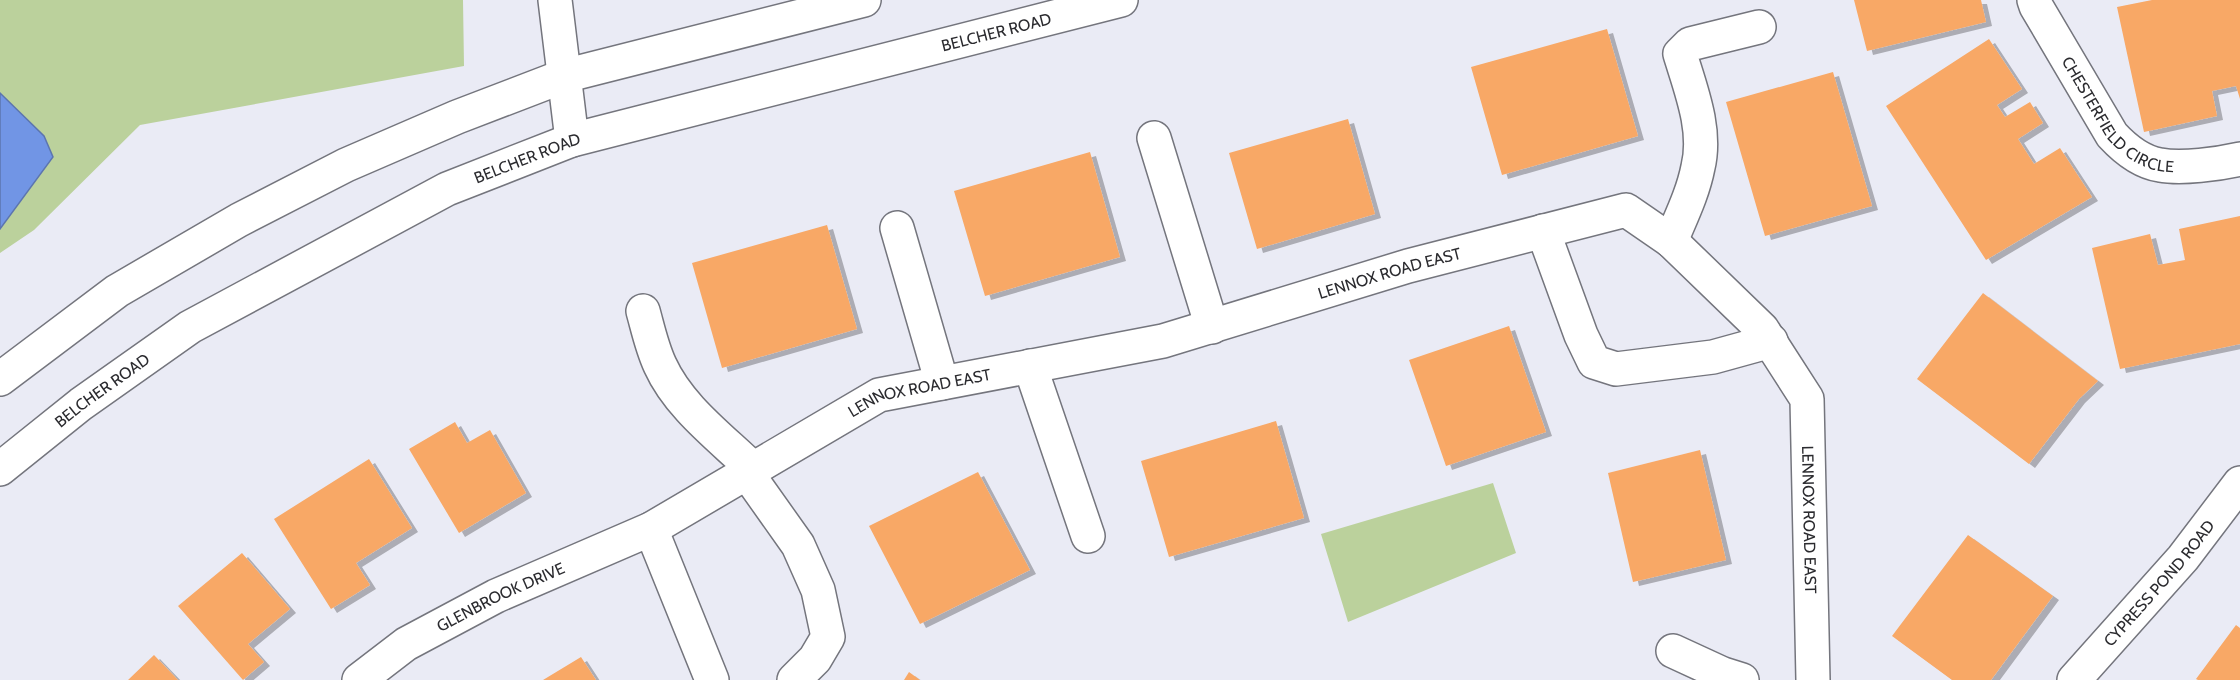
<svg xmlns="http://www.w3.org/2000/svg" width="2240" height="680" viewBox="0 0 2240 680" font-family="Cabin,sans-serif">
<style>
.green{fill:#bbd19c}
.water{fill:#7195e5;stroke:#5c75ae;stroke-width:1.5}
.building{fill:#f8a866;filter:url(#shadow)}
.lines{fill:none;stroke-linecap:round;stroke-linejoin:round}
.minor-casing{stroke:#74757d;stroke-width:36}
.major-casing{stroke:#74757d;stroke-width:36}
.minor{stroke:#fff;stroke-width:33}
.major{stroke:#fff;stroke-width:33}
.labels{text-anchor:middle;stroke-width:4.5;stroke-linejoin:round;paint-order:stroke}
.street-label{font-size:16px;fill:#2b2b2f;stroke:#eaebf5}
</style>
<defs>
<filter id="shadow"><feDropShadow dx="6" dy="4" stdDeviation="0" flood-color="#0004"/></filter>
</defs>
<rect width="100%" height="100%" fill="#eaebf5"/>
<path class="green" d="M0,0H463L464,66L140,125L34,230L0,253V229L53,157L44,136L0,93Z
M1493,483L1516,553L1348,622L1321,534Z"/>
<path class="water" d="M0,93L44,136L53,157L0,229Z"/>
<path class="building" d="M1854,0H1981L1986,22L1867,51Z
M2152,0H2240V99L2236,86L2212,91L2217,116L2144,132L2117,7Z
M1607,29L1638,136L1502,175L1471,67Z
M1989,39L2022,89L1997,105L2005,117L2030,102L2043,123L2018,139L2034,164L2060,148L2092,197L1986,260L1886,106Z
M1833,72L1872,206L1765,236L1726,102Z
M1348,119L1375,214L1257,249L1229,153Z
M1090,152L1120,257L985,296L954,191Z
M2240,216V344L2120,369L2092,248L2150,234L2158,265L2185,260L2179,229Z
M827,225L857,329L722,368L692,263Z
M1983,293L2098,381L2079,399L2029,464L1917,379Z
M1509,326L1546,432L1446,466L1409,360Z
M1276,421L1304,518L1169,557L1141,461Z
M455,422L467,443L490,430L526,493L459,533L409,449Z
M1700,450L1726,560L1633,582L1608,473Z
M369,459L412,528L356,563L370,585L331,609L274,519Z
M978,472L1030,570L920,624L869,526Z
M1968,535L2053,596L1991,680H1952L1892,636Z
M242,553L290,609L248,644L264,662L243,680L178,606Z
M2236,625L2240,628V680H2198L2196,679Z
M154,655L178,680H128Z
M581,657L596,680H543Z
M909,672L920,680H904Z"/>
<g class="lines">
<defs>
<g id="minor">
<path d="M555,0L572,140"/>
<path id="s1" d="M2034,0L2036,6L2112,135C2124,148 2141,162 2160,165C2182,169 2218,164 2240,159"/>
<path d="M1154,138L1212,327"/>
<path d="M897,228L942,383"/>
<path d="M1543,231L1581,335L1594,362L1616,369L1713,357L1771,341"/>
<path d="M1671,241C1681,217 1693,193 1698,167C1707,130 1691,90 1680,54L1690,44L1759,27"/>
<path d="M643,311C648,329 652,348 660,365C679,407 720,437 753,469"/>
<path d="M1030,366L1088,536"/>
<path d="M747,473L798,545L818,590L828,637L815,659L794,680"/>
<path d="M651,529L712,680"/>
<path d="M1673,651L1723,674L1742,680"/>
<path id="s2" d="M359,680L406,644L496,596L651,529L879,395L1163,341L1408,266L1626,210L1671,241L1762,329L1807,399L1813,680"/>
<path id="s3" d="M2074,680L2183,558L2240,483"/>
</g>
<g id="major">
<path d="M0,379L117,291L239,220L346,165L457,117L564,76L864,0"/>
<path id="s4" d="M0,469L81,404L190,327L447,189L572,140L1121,0"/>
</g>
</defs>
<use href="#minor" class="minor-casing"/>
<use href="#major" class="major-casing"/>
<use href="#minor" class="minor"/>
<use href="#major" class="major"/>
</g>
<g class="labels">
<g class="street-label">
<text dy="6" stroke="none"><textPath href="#s4" startOffset="1101">BELCHER ROAD</textPath></text>
<text dy="6" stroke="none"><textPath href="#s1" startOffset="147">CHESTERFIELD CIRCLE</textPath></text>
<text dy="6" stroke="none"><textPath href="#s4" startOffset="615">BELCHER ROAD</textPath></text>
<text dy="6" stroke="none"><textPath href="#s2" startOffset="1120">LENNOX ROAD EAST</textPath></text>
<text dy="6" stroke="none"><textPath href="#s4" startOffset="129">BELCHER ROAD</textPath></text>
<text dy="6" stroke="none"><textPath href="#s2" startOffset="634">LENNOX ROAD EAST</textPath></text>
<text dy="6" stroke="none"><textPath href="#s2" startOffset="1750">LENNOX ROAD EAST</textPath></text>
<text dy="6" stroke="none"><textPath href="#s3" startOffset="129">CYPRESS POND ROAD</textPath></text>
<text dy="6" stroke="none"><textPath href="#s2" startOffset="165">GLENBROOK DRIVE</textPath></text>
</g>
</g>
</svg>
